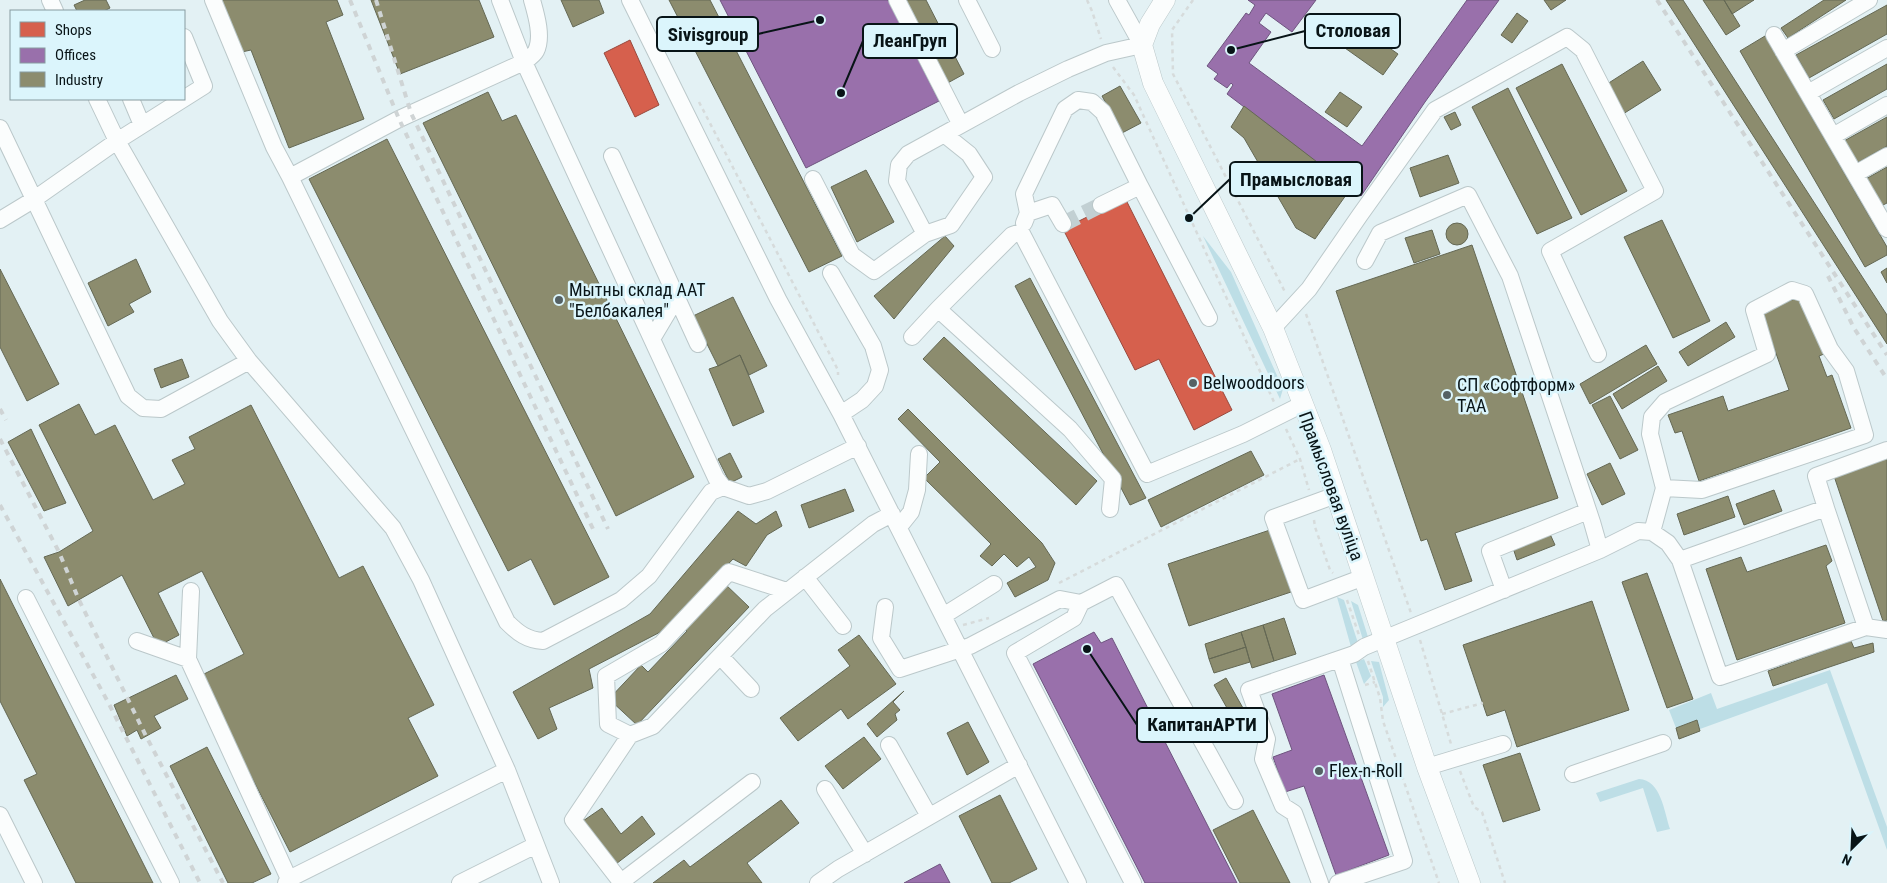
<svg xmlns="http://www.w3.org/2000/svg" width="1887" height="883" viewBox="0 0 1887 883" font-family="'Roboto Condensed',sans-serif">
<style>
.green{fill:#bddee6}
.shops{fill:#d6604d;stroke:#98493d}
.offices{fill:#9970ab;stroke:#6e547f}
.industry{fill:#8c8c6e;stroke:#646854}
.lines{fill:none;stroke-linecap:round;stroke-linejoin:round}
.minor-tunnel{stroke:#c2d0d3;stroke-width:16;stroke-dasharray:16 8;stroke-linecap:butt}
.minor-casing{stroke:#bbc8ca;stroke-width:18}
.major-casing{stroke:#bbc8ca;stroke-width:21}
.path{stroke:#d6dbdb;stroke-width:2.5;stroke-dasharray:4 4;stroke-linecap:butt}
.minor{stroke:#fbfdfd;stroke-width:16}
.major{stroke:#fbfdfd;stroke-width:20}
.rail{stroke:#cfd4d5;stroke-width:4;stroke-dasharray:6 6;stroke-linecap:butt}
.poi-dot{fill:#556164;stroke:#dbf5fc;stroke-width:2}
.labels{text-anchor:middle;stroke-width:5;stroke-linejoin:round;paint-order:stroke}
.poi-label{font-size:18px;fill:#081417;stroke:#dbf5fc;text-anchor:start}
.street-label{font-size:18px;fill:#081417;stroke:#dbf5fc}
.leader{fill:none;stroke:#081417;stroke-width:2}
.callout-dot{fill:#081417;stroke:#dbf5fc;stroke-width:2}
.callout{fill:#dbf5fc;stroke:#081417;stroke-width:2}
.callout-label{font-size:19px;text-anchor:middle;font-weight:bold;fill:#081417}
</style>
<rect width="100%" height="100%" fill="#e3f1f4"/>
<path class="green" d="M1203,236L1231,272L1283,389L1280,399Z
M1337,597L1344,600L1358,643L1351,647Z
M1351,601L1358,605L1368,637L1364,643Z
M1364,659L1371,676L1364,684L1356,662Z
M1371,661L1379,662L1389,700L1383,707V697Z
M1830,670L1887,827V850L1827,683L1700,729L1697,720L1676,728L1669,710L1711,693L1717,709Z
M1639,779C1661,780 1664,811 1670,829L1657,832L1643,788L1600,802L1596,793Z"/>
<path class="shops" d="M630,40L659,105L635,117L604,53Z
M1125,198L1232,410L1194,430L1159,359L1135,370L1063,229Z"/>
<path class="offices" d="M720,0H888L939,101L806,168Z
M1248,0H1316L1292,32L1266,13L1259,23L1271,32L1249,63L1362,146L1467,0H1499L1425,102L1361,196L1227,94L1233,85L1231,83L1227,88L1214,79L1218,74L1207,66L1246,13L1249,15L1255,5Z
M1094,632L1101,643L1112,638L1237,883H1145L1033,664Z
M1324,675L1389,855L1336,875L1304,786L1285,792L1273,757L1292,750L1272,694Z
M940,864L950,883H904Z"/>
<path class="industry" d="M85,0H106L110,8L104,11H77L74,5Z
M216,0H337L343,15L326,22L364,119L289,148L251,50L237,53Z
M371,0H479L494,37L400,74Z
M561,0H599L604,13L573,27Z
M669,0H710L842,256L809,272Z
M900,0H926L964,74L944,85Z
M1544,0H1566L1551,10Z
M1666,0H1683L1887,315V344Z
M1703,0H1724L1740,26L1726,35Z
M1724,0H1754L1732,14Z
M1824,0H1846L1788,38L1781,28Z
M1887,5V34L1809,78L1796,55Z
M1517,13L1528,21L1512,43L1501,35Z
M1343,15L1398,54L1383,75L1328,36Z
M1765,36L1887,247V255L1865,267L1740,51Z
M1643,61L1661,90L1623,114L1604,86Z
M1562,64L1627,191L1581,215L1516,88Z
M1887,64V89L1834,119L1823,100Z
M1120,86L1141,123L1122,133L1102,96Z
M1508,88L1572,218L1537,234L1472,107Z
M488,92L502,121L516,115L694,477L616,516L423,123Z
M1340,92L1362,107L1347,127L1325,112Z
M1244,106L1351,188L1315,239L1296,228L1244,138L1231,127Z
M1455,112L1461,125L1451,130L1444,117Z
M1887,117V146L1857,163L1844,141Z
M387,139L609,577L554,605L531,559L508,571L309,179Z
M1448,155L1459,183L1420,197L1410,168Z
M1887,167V203L1879,207L1864,180Z
M866,170L894,222L857,242L831,187Z
M1662,220L1710,321L1673,338L1624,237Z
M1446 234a11 11 0 1 1 22 0a11 11 0 1 1-22 0Z
M1432,230L1440,254L1414,263L1405,238Z
M945,236L954,246L894,319L874,296Z
M1472,245L1558,498L1455,533L1472,581L1445,590L1427,539L1421,541L1336,291Z
M136,259L151,292L129,304L134,312L108,326L88,283Z
M1887,268V283L1881,272Z
M0,269L59,384L27,401L0,347Z
M1030,278L1146,498L1130,505L1015,286Z
M1803,296L1824,354L1819,356L1827,377L1832,375L1851,428L1699,481L1682,431L1675,433L1668,415L1723,396L1728,411L1789,390L1761,311Z
M733,297L767,366L749,375L740,355L718,366L693,316Z
M1726,322L1735,337L1688,366L1679,352Z
M944,337L1097,481L1076,505L923,359Z
M1646,345L1657,364L1590,404L1580,384Z
M740,355L764,412L733,426L709,369L718,366Z
M182,359L189,377L161,388L154,369Z
M1658,366L1667,381L1622,409L1613,394Z
M1610,396L1638,450L1620,459L1592,405Z
M79,404L95,435L115,425L153,500L185,484L172,460L195,449L189,437L251,405L339,578L363,566L434,705L408,718L438,776L290,852L200,676L244,654L202,571L158,593L179,635L158,646L122,575L68,606L44,557L59,552L93,531L39,425Z
M908,409L1042,543L1055,563L1048,580L1015,597L1007,583L1036,567L1029,557L1017,567L1004,554L992,566L980,556L991,544L924,478L940,462L898,419Z
M31,429L66,503L44,511L8,442Z
M1251,451L1264,475L1161,527L1148,500Z
M730,453L742,477L730,483L718,459Z
M1887,456V620L1883,621L1833,473Z
M1610,463L1625,494L1602,505L1587,474Z
M845,489L854,511L809,528L801,505Z
M1774,490L1782,511L1744,525L1736,504Z
M1728,496L1735,517L1684,535L1677,514Z
M738,511L756,524L776,511L782,526L767,535L746,566L733,559L668,628L589,669L593,688L549,708L557,729L538,739L513,692L650,614Z
M1270,530L1291,592L1189,626L1168,564Z
M1550,534L1555,545L1517,560L1513,548Z
M1826,545L1832,561L1826,566L1845,623L1737,660L1706,569L1741,557L1747,572Z
M1647,573L1693,699L1667,708L1622,582Z
M0,579L153,883H76L24,780L37,774L0,701Z
M724,583L749,607L637,725L609,699L641,665L648,672L687,631L682,627Z
M1592,601L1629,710L1517,747L1505,710L1487,716L1463,645Z
M1284,618L1296,654L1274,661L1263,625Z
M1263,625L1274,661L1252,668L1241,632Z
M1241,632L1246,647L1209,659L1205,644Z
M859,635L896,684L848,719L841,709L798,741L780,718L850,666L838,650Z
M1851,641L1854,648L1873,643L1874,652L1773,686L1768,671Z
M1246,647L1250,662L1214,673L1209,659Z
M176,675L188,699L154,716L161,728L141,739L137,730L127,736L114,705Z
M1226,678L1252,724L1240,731L1214,685Z
M904,691L893,702L900,710L895,714L897,720L877,737L867,724Z
M1697,720L1700,731L1679,739L1676,728Z
M968,722L989,762L967,775L947,733Z
M864,737L881,759L843,789L825,766Z
M207,747L271,874L252,883H228L170,766Z
M1520,753L1540,810L1503,822L1483,765Z
M1000,795L1037,869L1009,883H992L959,816Z
M781,800L799,823L747,863L762,883H653L684,860L690,867Z
M602,808L621,834L642,816L655,834L612,867L580,823Z
M1253,810L1290,883H1240L1213,830Z"/>
<g class="lines">
<path class="minor-tunnel" d="M1063,224L1101,205"/>
<defs>
<path id="minor" d="M50,0L55,11
M213,0L274,147L290,177L507,622C518,633 527,640 543,641L621,600L649,576L711,492L723,487
M500,0L524,62L716,478L723,487L749,496L767,491L858,446
M630,0L778,299L841,414L1078,883
M897,0L961,125
M967,0L992,49
M1774,35L1887,229
M1783,51L1869,0
M1808,93L1887,48
M97,99L117,141L220,321L249,361L393,528L421,580L507,770L551,883
M131,99L142,125
M0,128L128,396L143,408L161,409L249,361
M1833,136L1887,105
M612,156L698,344
M1855,174L1887,156
M290,177L399,119L524,62C528,59 534,55 536,51C543,37 536,14 532,0
M813,179L852,255L874,271L925,234L897,181L899,165L908,154L1019,93L1068,69L1106,53L1142,45L1117,0
M1101,205L1140,186L1209,318
M1028,213L1024,194L1065,109L1078,100L1092,102L1103,112L1140,186
M0,220L33,200L117,141L204,86L184,37
M1024,223L1028,213L1052,205L1063,224
M925,234L951,225L984,177L969,154L944,134
M1365,261L1380,233L1468,195L1510,276L1592,522L1600,550
M831,273L873,346L880,370L875,386L862,400L841,414
M1273,328L1309,289L1360,215L1435,110L1567,37L1583,50L1655,191L1550,251L1598,354
M912,337L938,309
M652,339L677,297
M1336,495L1273,518L1303,600L1364,577
M1826,508L1816,476L1887,450
M1110,509L1113,479L1070,429L938,309L1012,235L1021,232L1147,474L1243,434L1303,404
M899,527L911,512L917,490L919,454
M1652,532L1664,488L1650,434L1652,417L1665,402L1767,354L1754,310L1792,290L1805,294L1830,349L1846,371L1865,435L1702,490L1664,488
M805,577L843,626
M1504,590L1490,551L1588,511
M787,591L729,572L661,644L606,676L608,724L630,735L653,726L765,609L873,524L892,514
M26,598L171,883
M885,607L881,638L900,669L970,646L1060,599L1081,603
M943,616L994,584
M1866,627L1887,630
M137,641L188,659L289,879
M720,656L751,689
M188,659L191,591
M630,735L573,820L621,882L752,782
M889,745L929,816
M1427,767L1503,744
M1573,774L1663,743
M825,789L865,854
M0,815L34,883
M286,883L289,879L507,770
M460,883L536,845
M818,883L838,869L1019,765
M1133,883L1015,653L1074,618L1081,603L1116,585L1235,801
M1320,883L1294,813L1283,806L1263,759L1267,739L1249,690L1354,654L1364,647L1600,550L1638,531L1652,532L1668,543L1680,560L1720,677L1866,627L1826,508L1680,560
M1338,883L1404,861L1340,659"/>
<path id="major" d="M1165,0L1150,24L1142,45L1153,83L1273,328L1296,386L1321,450L1427,767L1470,883"/>
</defs>
<use href="#minor" class="minor-casing"/>
<use href="#major" class="major-casing"/>
<path class="path" d="M1087,0L1092,11L1101,39
M1193,0L1172,30L1173,74L1285,292
M1113,67L1134,95L1274,402
M699,102L838,370V375
M1306,314L1411,613
M1286,429L1300,459L1309,490
M1314,520L1315,527L1330,570L1333,573
M1059,583L1300,459
M1347,600L1359,635
M963,625L989,618
M1420,640L1451,744
M1368,661L1380,698L1383,721L1439,883
M1365,685L1375,682
M1442,714L1483,703
M1460,771L1474,807L1482,812L1505,883"/>
<use href="#minor" class="minor"/>
<use href="#major" class="major"/>
<path class="rail" d="M350,0L399,119L594,531
M376,0L411,113L608,529
M1657,0L1887,355
M1828,276L1854,328L1887,379
M0,409L6,420
M0,439L59,552L79,600L146,736L223,883
M0,505L108,702L200,883"/>
</g>
<g class="poi-dot">
<circle cx="559" cy="300" r="5"/>
<circle cx="1193" cy="383" r="5"/>
<circle cx="1447" cy="395" r="5"/>
<circle cx="1319" cy="771" r="5"/>
</g>
<g class="labels">
<g class="poi-label">
<text x="569" y="296">Мытны склад ААТ<tspan x="569" dy="21">"Белбакалея"</tspan></text>
<text x="1203" y="389">Belwooddoors</text>
<text x="1457" y="391">СП «Софтформ»<tspan x="1457" dy="21">ТАА</tspan></text>
<text x="1329" y="777">Flex-n-Roll</text>
</g>
<g class="street-label">
<text transform="translate(1331 486) rotate(70)" y="6">Прамысловая вуліца</text>
</g>
</g>
<path class="leader" d="M1231 50L1305 31M820 20L758 34M841 93L863 41M1189 218L1230 179M1087 649L1137 725"/>
<g class="callout-dot">
<circle cx="1231" cy="50" r="5"/>
<circle cx="820" cy="20" r="5"/>
<circle cx="841" cy="93" r="5"/>
<circle cx="1189" cy="218" r="5"/>
<circle cx="1087" cy="649" r="5"/>
</g>
<g class="callout">
<rect x="1305" y="14" width="95" height="34" rx="5"/>
<rect x="657" y="17" width="101" height="34" rx="5"/>
<rect x="863" y="24" width="94" height="34" rx="5"/>
<rect x="1230" y="162" width="132" height="34" rx="5"/>
<rect x="1137" y="708" width="130" height="34" rx="5"/>
</g>
<g class="callout-label">
<text x="1353" y="37">Столовая</text>
<text x="708" y="41">Sivisgroup</text>
<text x="910" y="47">ЛеанГруп</text>
<text x="1296" y="186">Прамысловая</text>
<text x="1202" y="731">КапитанАРТИ</text>
</g>
<rect x="10" y="10" width="175" height="90" fill="#dbf5fc" stroke="#879ba0"/>
<rect x="20" y="22" width="25" height="15" fill="#d6604d" stroke="#879ba0"/>
<text x="55" y="35" font-size="15" fill="#081417">Shops</text>
<rect x="20" y="48" width="25" height="15" fill="#9970ab" stroke="#879ba0"/>
<text x="55" y="60" font-size="15" fill="#081417">Offices</text>
<rect x="20" y="72" width="25" height="15" fill="#8c8c6e" stroke="#879ba0"/>
<text x="55" y="85" font-size="15" fill="#081417">Industry</text>
<g transform="translate(1852 848) rotate(204)" stroke="#dbf5fc" stroke-width="4" paint-order="stroke">
<path d="M0-4L9 19L0 12L-9 19Z" fill="#081417"/>
<text y="-8" font-size="14" font-weight="bold" text-anchor="middle" fill="#081417">N</text>
</g>
</svg>
